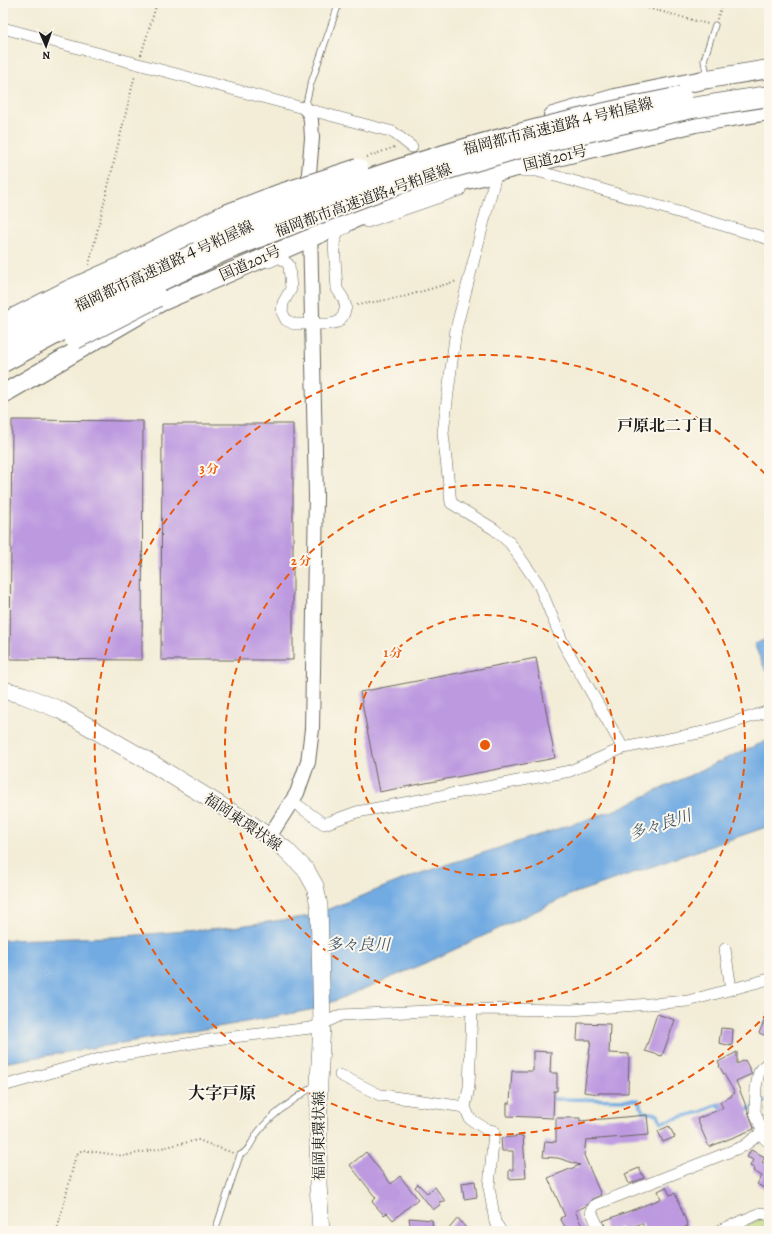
<svg xmlns="http://www.w3.org/2000/svg" width="772" height="1234" viewBox="0 0 772 1234" font-family="Alegreya,'Noto Serif JP',serif">
<style>
.green{fill:#bcd77c;stroke:#6c7a4c}
.water{fill:#72abe2;stroke:#47647f}
.lines{fill:none;stroke-linecap:round;stroke-linejoin:round}
.stream{stroke:#72abe2;stroke-width:3.5}
.building{fill:#bd9ae0}
.service-casing{stroke:#67655d;stroke-width:7}
.minor-casing{stroke:#67655d;stroke-width:12}
.tertiary-casing{stroke:#67655d;stroke-width:16}
.primary-casing{stroke:#67655d;stroke-width:18}
.trunk-casing{stroke:#67655d;stroke-width:20}
.path{stroke:#67655d;stroke-width:2;stroke-dasharray:1 3;stroke-linecap:butt}
.service{stroke:#fff;stroke-width:5.5}
.minor{stroke:#fff;stroke-width:11}
.tertiary{stroke:#fff;stroke-width:14}
.primary{stroke:#fff;stroke-width:17}
.trunk{stroke:#fff;stroke-width:18}
.motorway-bridge-casing{stroke:#67655d;stroke-width:22;stroke-linecap:butt}
.motorway-bridge{stroke:#fff;stroke-width:20}
.ring{fill:none;stroke:#e8590c;stroke-width:2;stroke-dasharray:7 5}
.labels{text-anchor:middle;stroke-width:4;stroke-linejoin:round;paint-order:stroke}
.street-label{font-size:15px;fill:#1c1c1c;stroke:#fbf7ec}
.neighbourhood-label{font-size:16px;font-weight:bold;fill:#1c1c1c;stroke:#fbf7ec}
.water-label{font-size:16px;font-style:italic;fill:#3e556b;stroke:#fbf7ec}
.quarter-label{font-size:17px;font-weight:bold;fill:#1c1c1c;stroke:#fbf7ec}
.centre{fill:#e8590c;stroke:#fbf7ec;stroke-width:2}
.ring-label{font-size:12px;text-anchor:middle;font-weight:bold;fill:#e8590c;stroke:#fbf7ec;stroke-width:4;stroke-linejoin:round;paint-order:stroke}
</style>
<rect width="100%" height="100%" fill="#fbf7ec"/>
<filter id="ink" filterUnits="userSpaceOnUse"><feTurbulence type="fractalNoise" baseFrequency=".025" numOctaves="2"/><feDisplacementMap in="SourceGraphic" scale="8" xChannelSelector="R" yChannelSelector="G"/><feConvolveMatrix kernelMatrix="1 2 1 2 8 2 1 2 1" color-interpolation-filters="sRGB"/></filter>
<filter id="wash" filterUnits="userSpaceOnUse"><feTurbulence type="fractalNoise" baseFrequency=".012" numOctaves="4" result="noise"/><feDisplacementMap in="SourceGraphic" scale="16" xChannelSelector="R" yChannelSelector="G"/><feGaussianBlur stdDeviation="0.9" result="paint"/><feColorMatrix in="noise" values="0 0 0 0 0 0 0 0 0 0 0 0 0 0 0 0 0 1.4 0 .05"/><feComposite in="paint" operator="in"/></filter>
<g filter="url(#wash)">
<rect width="100%" height="100%" fill="#f3edd7"/>
<path class="green" d="M762,1218L769,1219V1231H749L746,1226Z"/>
<path class="water" d="M769,638V671L766,672L754,644Z
M769,740V826L572,894L426,963L315,1009L235,1024L3,1063V940L114,937L232,927L311,916L412,876L613,811L738,753Z"/>
<g class="lines">
<path class="stream" d="M550,1099L638,1100L643,1112L658,1114L661,1122L701,1112L719,1104L724,1113
M743,1112L769,1100"/>
</g>
<g id="blocks">
<path class="building" d="M12,420L143,421L142,660L10,659Z
M162,424H293V660H161Z
M536,658L555,758L379,792L360,692Z
M769,1010V1037L759,1033Z
M657,1014L675,1020L662,1056L645,1051Z
M578,1023L610,1024L609,1053L629,1054L628,1093H599V1094L584,1092L591,1040H577Z
M721,1028L733,1029L732,1046L719,1043Z
M533,1051L551,1052L550,1073H557V1091H554L553,1118L507,1116V1103H510L512,1071H533Z
M737,1052V1064L745,1060L752,1074L736,1081L748,1111L754,1129L709,1147L697,1119L723,1108L720,1102L732,1096L731,1095L735,1093L719,1066L720,1065L718,1062Z
M647,1115L649,1135L586,1140L584,1155L601,1195L592,1199L586,1206L575,1211L581,1224L588,1231H569L564,1225L560,1218L565,1216L548,1178L580,1165L558,1158L543,1157L545,1141L556,1142V1118H580V1121Z
M669,1126L675,1137L663,1142L658,1131Z
M523,1136L526,1178L509,1179V1170H513V1151H502L501,1138Z
M751,1150L765,1157L762,1162L768,1165L769,1164V1191L757,1184L762,1176L753,1171L754,1168L750,1166L753,1160L747,1157Z
M366,1152L391,1184L400,1176L418,1199L393,1220L387,1213L384,1215L372,1202L376,1198L350,1165Z
M639,1168L644,1178L629,1184L625,1174Z
M475,1181L477,1197L464,1199L462,1183Z
M418,1184L427,1193L435,1187L445,1201L439,1202L441,1204L433,1210L415,1187Z
M666,1187L670,1195L675,1193L688,1226L685,1227L686,1231H645L642,1223L624,1231H622L621,1227L611,1231H607L603,1221L661,1199L658,1191Z
M409,1218L432,1220L433,1231H411Z
M458,1218L468,1231H447Z"/>
</g>
</g>
<g filter="url(#ink)">
<use href="#blocks" fill-opacity="0" stroke="#67655d" stroke-width="1"/>
<g class="lines">
<defs>
<path id="service" d="M707,77L704,60L715,25
M305,108L310,86L339,3
M215,1231L240,1155C250,1151 252,1139 259,1131C274,1112 296,1099 315,1085"/>
<path id="minor" d="M3,28L393,132L412,147
M522,171H537L570,180L769,239
M495,178L456,329L443,433L451,503L494,529L510,543L539,585L563,643L623,748
M367,222L460,190
M269,262L280,257L289,265L291,289L283,303L282,312L286,320L294,324H330L338,322L343,316L346,307L343,298L337,289L334,243L338,231L346,228
M292,801L324,824L357,812L570,771L623,748L704,732L769,711
M725,949L731,989
M472,1009L469,1087L465,1107L470,1119L486,1129L494,1131L489,1187L495,1222L501,1231
M769,1064H766L759,1072L756,1087L755,1112L765,1139L769,1142
M340,1075L380,1095L465,1107
M3,1086L103,1058L216,1039L311,1028L322,1024L341,1015L472,1009L572,1010L688,1001L769,979
M600,1231L591,1211L595,1205L744,1146L762,1132
M718,1231L761,1213L769,1215"/>
<path id="tertiary" d="M305,108L310,114L311,121L312,138L309,173V193
M269,837L297,793L308,762L312,729L316,496L310,228"/>
<path id="primary" d="M3,690L23,695L60,710L143,758L251,824L285,849L306,870L315,886L319,906L322,1024L319,1082L318,1184L321,1231"/>
<path id="trunk" d="M553,116L615,98L708,79L769,69
M155,260L216,233
M3,394L161,302L391,203L421,192L493,173L695,123L769,111"/>
</defs>
<use href="#service" class="service-casing"/>
<use href="#minor" class="minor-casing"/>
<use href="#tertiary" class="tertiary-casing"/>
<use href="#primary" class="primary-casing"/>
<use href="#trunk" class="trunk-casing"/>
<path class="path" d="M629,3L708,24
M717,19L723,3
M141,55L157,3
M367,157L395,147
M89,265L135,75
M357,305L403,297L457,281
M57,1231L76,1155L82,1150L124,1156L198,1140L233,1153"/>
<use href="#service" class="service"/>
<use href="#minor" class="minor"/>
<use href="#tertiary" class="tertiary"/>
<use href="#primary" class="primary"/>
<use href="#trunk" class="trunk"/>
<defs>
<path id="motorway-bridge" d="M203,246C355,175 517,129 681,97
M3,324L68,291L124,266L223,216L278,195L358,169
M75,339L157,297
M3,346L49,320L111,289
M3,362L115,302L224,251L320,213L400,183L516,149L620,124L692,108L769,96"/>
</defs>
<use href="#motorway-bridge" class="motorway-bridge-casing"/>
<use href="#motorway-bridge" class="motorway-bridge"/>
</g>
</g>
<g class="ring">
<circle cx="485" cy="745" r="130"/>
<circle cx="485" cy="745" r="260"/>
<path d="M768 1013A390 390 0 1 1 768 477"/>
</g>
<g class="labels">
<g class="street-label">
<text transform="translate(558 126) rotate(-14)" y="5">福岡都市高速道路４号粕屋線</text>
<text transform="translate(555 158) rotate(-14)" y="5">国道201号</text>
<text transform="translate(363 200) rotate(-20)" y="5">福岡都市高速道路4号粕屋線</text>
<text transform="translate(250 263) rotate(-24)" y="5">国道201号</text>
<text transform="translate(164 266) rotate(-25)" y="5">福岡都市高速道路４号粕屋線</text>
<text transform="translate(243 822) rotate(34)" y="5">福岡東環状線</text>
<text transform="translate(319 1136) rotate(-90)" y="5">福岡東環状線</text>
</g>
<g class="neighbourhood-label">
<text x="665" y="431">戸原北二丁目</text>
</g>
<g class="water-label">
<text transform="translate(660 824) rotate(-18)" y="6">多々良川</text>
<text x="358" y="950">多々良川</text>
</g>
<g class="quarter-label">
<text x="222" y="1099">大字戸原</text>
</g>
</g>
<circle cx="485" cy="745" r="6" class="centre"/>
<g class="ring-label">
<text x="209" y="473">3 分</text>
<text x="301" y="565">2 分</text>
<text x="393" y="657">1 分</text>
</g>
<rect width="772" height="1234" fill="none" stroke="#fbf7ec" stroke-width="16"/>
<g transform="translate(46 46) rotate(178)" stroke="#fbf7ec" stroke-width="3" paint-order="stroke">
<path d="M0-3L7 15L0 10L-7 15Z" fill="#1c1c1c"/>
<text y="-6" font-size="11" font-weight="bold" text-anchor="middle" fill="#1c1c1c">N</text>
</g>
</svg>
